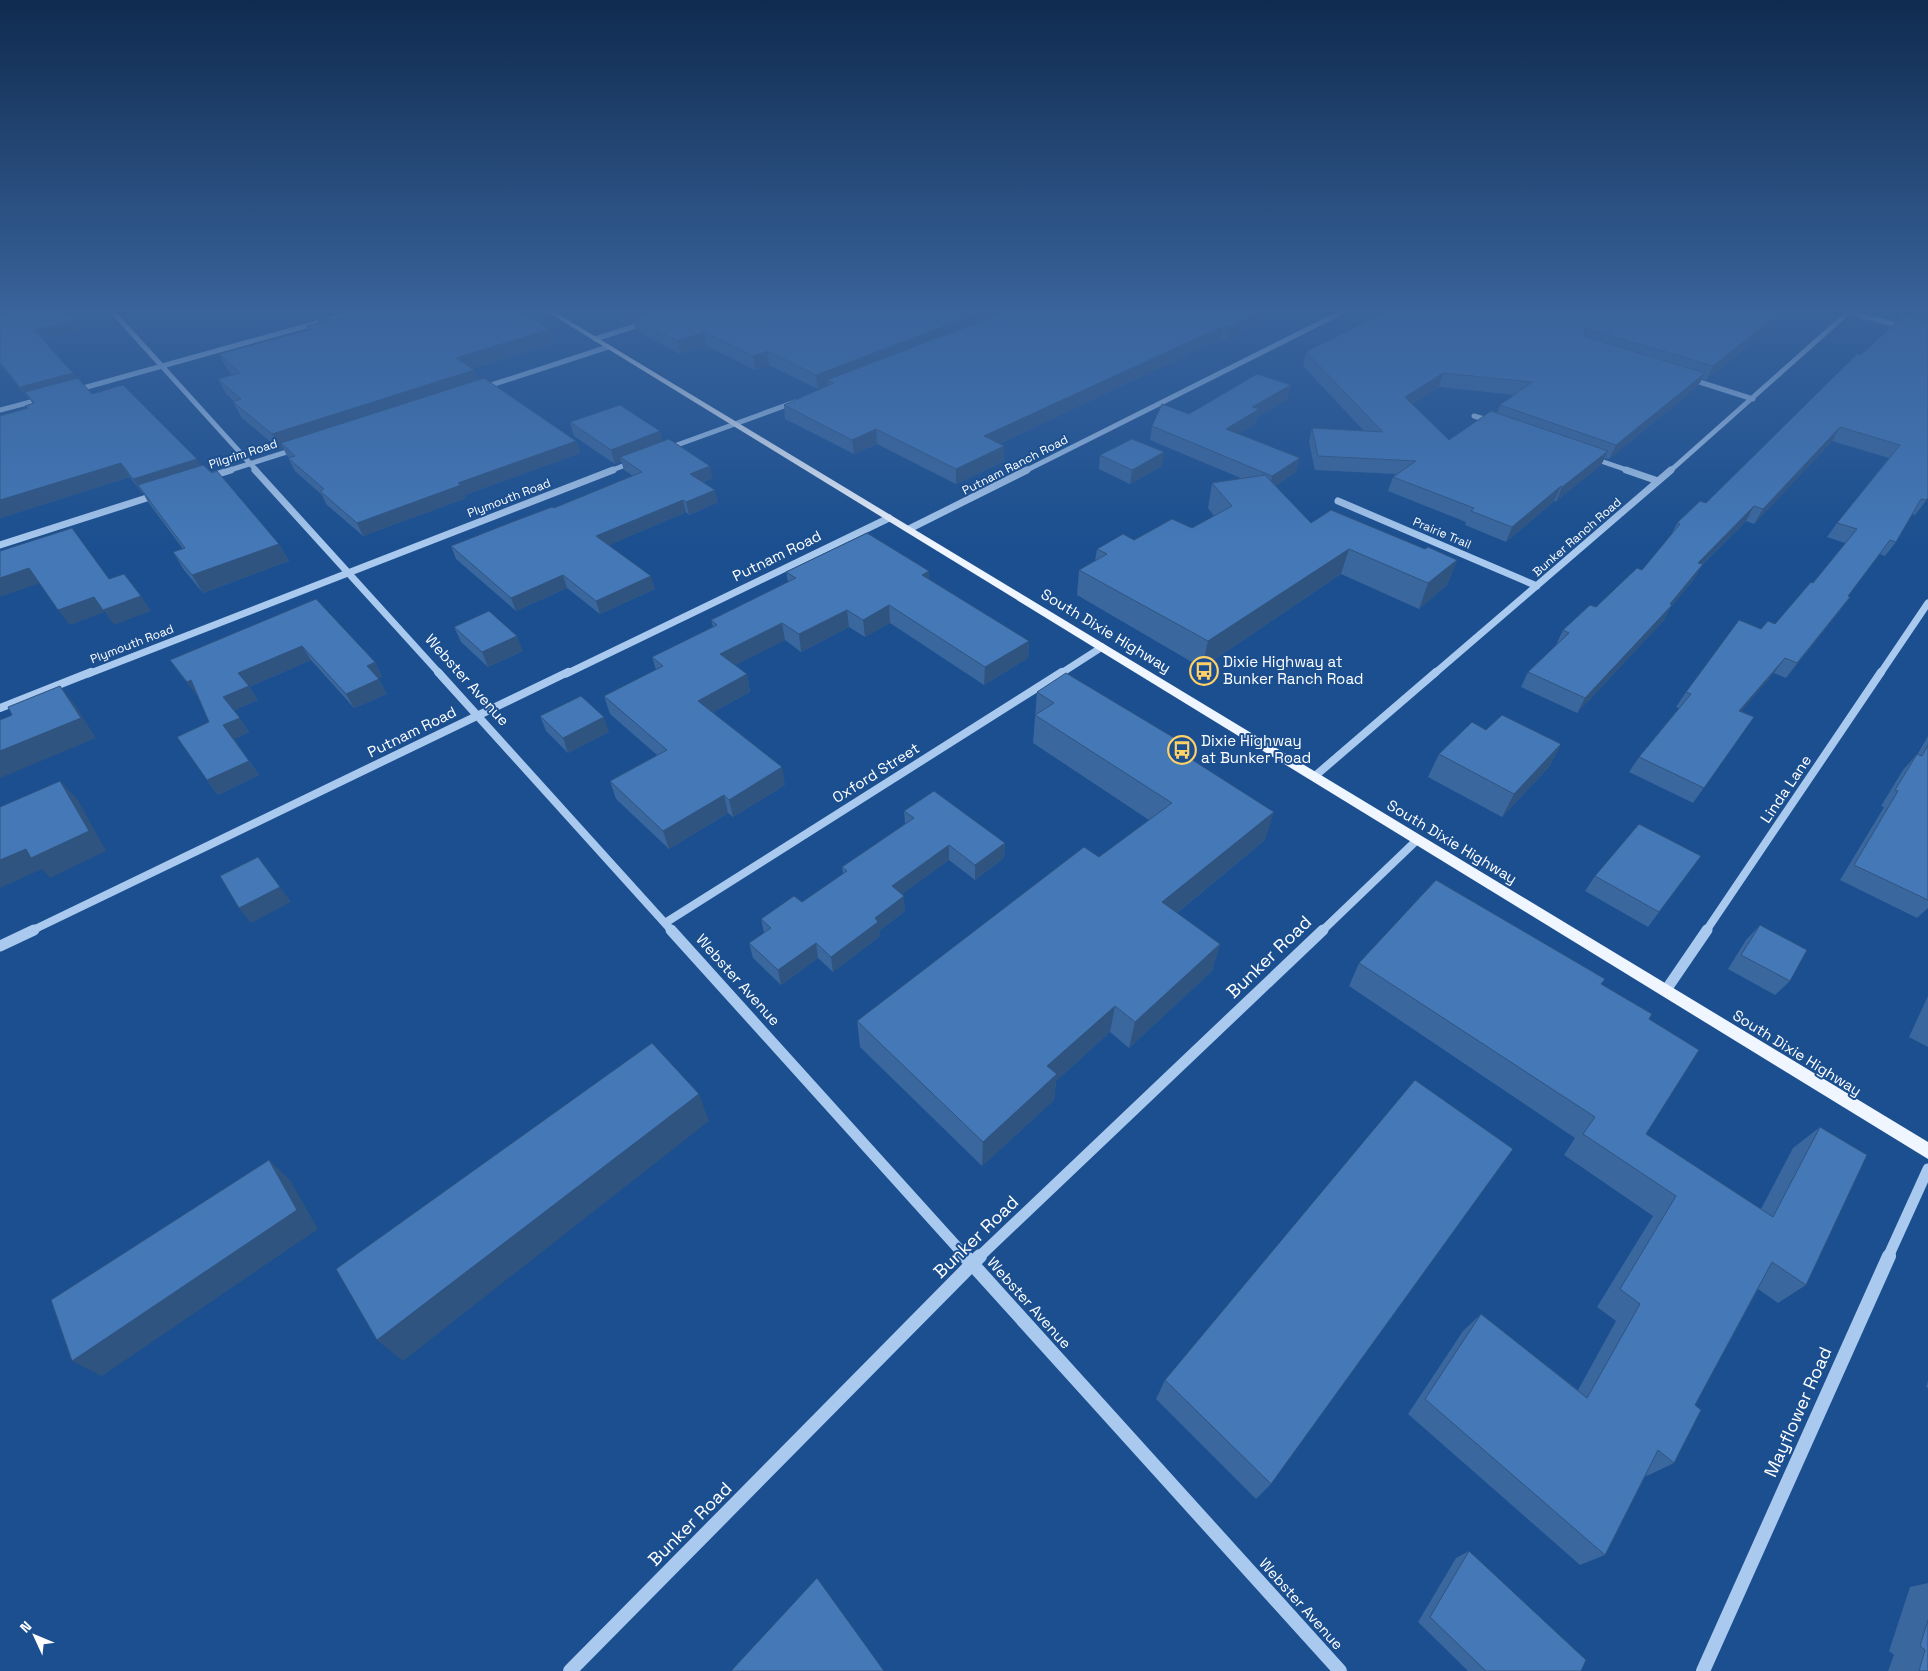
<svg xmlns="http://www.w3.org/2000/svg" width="1928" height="1671" viewBox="0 0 1928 1671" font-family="'Space Grotesk',sans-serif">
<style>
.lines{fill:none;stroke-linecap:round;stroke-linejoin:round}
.minor-far4{stroke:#a9c9ee;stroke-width:5}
.minor-far3{stroke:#a9c9ee;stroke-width:7}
.minor-far2{stroke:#a9c9ee;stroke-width:8}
.minor-far1{stroke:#a9c9ee;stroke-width:11}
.minor{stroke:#a9c9ee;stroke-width:14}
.major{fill:#f0f6ff;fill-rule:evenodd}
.wall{fill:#3a679d;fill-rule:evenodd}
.shaded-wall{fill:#305480}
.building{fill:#4478b7;stroke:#305480}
.labels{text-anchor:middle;stroke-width:4;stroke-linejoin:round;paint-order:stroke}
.far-street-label{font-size:12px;fill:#fff;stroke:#1b4f8f}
.street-label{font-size:15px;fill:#fff;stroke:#1b4f8f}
.poi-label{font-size:15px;fill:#fff;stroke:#1b4f8f;text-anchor:start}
.near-street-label{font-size:18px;fill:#fff;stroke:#1b4f8f}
</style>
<rect width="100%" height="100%" fill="#1b4f8f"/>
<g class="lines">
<path class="minor-far4" d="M112,311L257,471
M1844,311L1928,333
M332,319L363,311
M595,339L645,323
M1690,379L1753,399
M482,388L608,347
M76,390L317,323
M0,410L42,399
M1474,416L1491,421
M666,449L795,402
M1592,458L1630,471
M227,471L296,449
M610,471L633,462
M1025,471L1344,311
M1670,471L1850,311"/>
<path class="minor-far3" d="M255,470L440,674
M1626,470L1658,481
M209,477L231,470
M1338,501L1537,586
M909,529L1027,470
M0,545L156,495
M88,674L613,470
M566,674L889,518
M1060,674L1102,647
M1434,674L1671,470
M1880,674L1928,603"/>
<path class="minor-far2" d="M438,672L672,931
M0,708L91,672
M1315,776L1436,672
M665,923L1062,672
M31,931L568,672
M1322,931L1418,839
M1706,931L1881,672"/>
<path class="minor-far1" d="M671,930L966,1257
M0,946L34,930
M1666,990L1707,930
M979,1257L1323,930
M1888,1257L1928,1169"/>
<path class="minor" d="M965,1256L1340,1671
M570,1671L980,1256
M1703,1671L1889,1256"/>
<path class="major" d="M546,311H553L1928,1142V1159Z"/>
</g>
<path class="wall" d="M0,311L74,320L81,330L43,340L73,373L76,378L92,394L200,465L279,544L289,561L203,593L184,570L173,552L183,549L148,502L143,493H142L130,477L0,518V416L27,408L33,404L29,398H28L0,364Z
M349,311H519L550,329L554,343L473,368L474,370L478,380L576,441L580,453L465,495L466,498L363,536L326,504L322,495L295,471L288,458H289L287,456L283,448L279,449L241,417L233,402L234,401L226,394L218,379L233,375L227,369L219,354L309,330L307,326L351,314Z
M598,311H1281L1226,341L1221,339L999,444L1004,446V461L956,484L877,444L854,454L785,419L784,405L828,386V385L818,389L769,365L755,370L707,346L680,354L636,331L634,322L625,325Z
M1790,311L1706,380L1702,379L1698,386L1609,459L1605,458L1601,465L1556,501H1554L1506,542L1465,525L1466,522L1388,491L1393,477L1396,474L1315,470L1309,442L1312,428L1364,431L1303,366L1306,352ZM1439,387L1515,395L1500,405L1497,413L1449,440L1412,404Z
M1912,311H1928V322L1913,319L1928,498L1915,515L1912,514L1896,542L1885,556L1880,554L1848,596L1850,597L1839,612L1786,678L1774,673L1741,711L1754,717L1693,803L1629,772L1639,757L1679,708L1676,707L1686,692L1761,629L1775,624L1813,583L1845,543L1827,537L1837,523L1889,458L1832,441L1754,524L1746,521L1703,564L1694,579L1670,608L1664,620L1577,713L1521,687L1528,672L1556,645L1563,630L1596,607L1642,570L1671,535L1677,523L1706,503L1861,355L1907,317Z
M1288,399L1258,416L1256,423L1238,434L1296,472L1275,486L1311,523L1425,549L1457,560L1447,585L1419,609L1341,574L1202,668L1077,595L1079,570L1095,561L1097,549L1134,540L1192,528L1214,516L1208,508L1212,483L1243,479L1150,440L1152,426L1189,414Z
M570,422L660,431L662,442L712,478L703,482L718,502L689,515L686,512L609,545L655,589L600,614L567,588L516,611L456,559L451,546L554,508L633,476L624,470L621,461L615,464L574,436Z
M1100,455L1162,466L1130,484L1099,469Z
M929,571V579L1029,641L1028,658L984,685L890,623L865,637L849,627L801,652L785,640L735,665L747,674L750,692L713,712L785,785L733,817L728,813L669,849L616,799L610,781L657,755L610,714L604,696L656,670L652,657L713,627L711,620L788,582L786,572Z
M316,599L375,662L382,677L378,678L387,694L354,708L311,660L249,687L258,700L234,710L249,732L234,739L259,775L218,795L207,780L209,722L198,696L180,674L170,660Z
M454,627L523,651L488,667L461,642Z
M1037,692L1176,739L1174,748L1265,840L1177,913L1220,944L1212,971L1129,1048L1110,1032L1056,1081L1054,1100L982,1166L860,1047L857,1021L1099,857L1149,820L1033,743Z
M540,716L609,732L568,753L546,731Z
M1486,730L1561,744L1549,767L1502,817L1428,777L1439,754Z
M1928,736V908L1917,918L1840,880L1884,807L1881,806L1903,770L1917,754V755Z
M904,811L1005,843L1004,858L975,880L949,860L902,894L905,911L879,931L880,936L833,972L818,958L781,985L753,958L749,943L764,933L761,919L802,902L843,874L842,867L905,824Z
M1701,856L1648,927L1585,891L1595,876Z
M1760,925L1790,981L1775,995L1728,969L1746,940Z
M1359,963L1601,984L1649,1019L1646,1134L1761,1209L1793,1148L1820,1127L1806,1285L1778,1303L1758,1289L1695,1405L1674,1463L1647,1476L1646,1475L1605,1555L1580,1565L1408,1414L1463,1331L1481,1314L1578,1390L1616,1321L1597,1307L1653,1216L1564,1155L1575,1138L1349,986Z
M1928,996V1047L1909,1037Z
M1165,1380L1271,1484L1256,1499L1156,1399Z
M1928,1381V1388L1926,1387Z
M1469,1551L1581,1671H1468L1418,1622L1456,1558Z
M1928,1583V1671H1888L1894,1655L1889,1651L1910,1587Z"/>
<path class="shaded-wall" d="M0,311H32L0,318Z
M172,311H184L173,314Z
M626,311H672L633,318L634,322L625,325L622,312Z
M983,311H1016L827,380L828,385L818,389L816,375Z
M1260,311H1281L1226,341L1228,328Z
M1782,311H1790L1706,380L1713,366Z
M74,320L81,330L40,340L34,330Z
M1223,326L1221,339L984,451V436Z
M550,329L554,343L462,372L456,358Z
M1589,329L1583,342H1579L1585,330Z
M704,332L707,346L680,354L678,341Z
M768,351L769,365L755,370L753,356Z
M474,370L479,384L281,443L283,448L279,449L272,434Z
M73,373L80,384L25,392L29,398H28L20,387Z
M1443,373L1439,387L1400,411L1405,397Z
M1705,373L1698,386L1609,459L1616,445Z
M1291,385L1288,399L1258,416L1256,423L1224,443L1226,429L1252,407Z
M1840,427L1832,441L1754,524L1763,509Z
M876,429L877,444L854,454L852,440Z
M660,431L663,445L620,457L621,461L615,464L611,450Z
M576,441L580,453L465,495L466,498L363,536L357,523L458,483Z
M1004,446V461L956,484V469Z
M1608,451L1601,465L1556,501L1562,487Z
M1164,452L1162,466L1130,484L1132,470Z
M1300,458L1296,472L1269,490L1272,476Z
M197,459L205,473L138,485L143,493H142L133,479Z
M121,463L130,477L0,518V500Z
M710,466L712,478L693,486L690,474Z
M1561,486L1554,501L1506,542L1512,527Z
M715,490L718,502L689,515L686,502Z
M683,500L686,512L600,549L596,536Z
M1754,506L1746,521L1689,577L1698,563Z
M279,544L289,561L203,593L192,575Z
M1349,549L1341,574L1202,668L1208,641Z
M1457,560L1447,585L1419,609L1428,583Z
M1703,564L1694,579L1670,608L1664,620L1577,713L1585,698L1670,604Z
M29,568L40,583L0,597V578Z
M929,571L930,588L922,575Z
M563,575L567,588L516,611L511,598Z
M651,576L655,589L600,614L596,601Z
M141,596L151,611L114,625L105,612L70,625L58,610L94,597Z
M1850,597L1839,612L1786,678L1797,663Z
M889,605L890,623L865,637L863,620Z
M847,610L849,627L801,652L799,634Z
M782,623L785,640L724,671L720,654Z
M517,636L523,651L488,667L482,652Z
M1029,641L1028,658L984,685L985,667Z
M302,646L311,660L249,687L258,700L233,711L223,697L238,673Z
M1785,658L1774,673L1729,726L1739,711Z
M375,662L382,677L374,680L367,666Z
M747,674L750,692L702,718L698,701Z
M379,679L387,694L354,708L346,694Z
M191,680L201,694L197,696L187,682Z
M60,686L75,705L96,738L0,778V751Z
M604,717L609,732L568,753L563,738Z
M240,718L249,732L233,740L223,725Z
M1176,739L1171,767L1169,745Z
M1561,744L1549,767L1502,817L1514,794Z
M249,761L259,775L218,795L207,780Z
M782,767L785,785L733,817L729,800Z
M60,781L78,800L106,851L50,878L42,869L0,888V860Z
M724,795L728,813L669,849L663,831Z
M1274,812L1265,840L1156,930L1162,902Z
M1005,843L1004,858L975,880V865Z
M949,845V860L893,901L892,886Z
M258,857L291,902L251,923L239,908Z
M904,896L905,911L879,931L880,936L833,972L831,957L875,918Z
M816,943L818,958L781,985L778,970Z
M1220,944L1212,971L1129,1048L1135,1022Z
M1115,1006L1110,1032L1056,1081L1054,1100L982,1166L983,1142L1047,1066Z
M699,1094L709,1121L403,1361L377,1340Z
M269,1160L290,1180L318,1229L102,1376L72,1361Z"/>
<path class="building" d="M17,311H65L74,320L34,330L73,373L20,387L0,362V315Z
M356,311H519L550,329L456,358L474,370L272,434L233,402L241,399L218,379L240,373L219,354L311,329L307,326L358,312Z
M655,311H983L816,375L768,351L753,356L704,332L678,341L633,318Z
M1008,311H1260L1228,328L1223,326L984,436L1004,446L956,469L876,429L852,440L784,405L834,383L827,380Z
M1387,311H1782L1713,366L1589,329L1585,330L1583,333L1586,337L1705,373L1616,445L1500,405L1532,382L1443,373L1405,397L1449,440L1491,411L1608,451L1562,487L1561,486L1512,527L1471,511L1474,508L1393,477L1416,461L1318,456L1312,428L1383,432L1306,352Z
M1903,316L1928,323V498L1926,500L1921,499L1896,542L1890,540L1848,596L1850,597L1797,663L1785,658L1739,711L1754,717L1704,788L1639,757L1691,694L1686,692L1739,620L1761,629L1768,621L1775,624L1811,582L1813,583L1857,529L1837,523L1900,445L1840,427L1763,509L1754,506L1698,563L1703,564L1670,604L1672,605L1585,698L1528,672L1569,633L1563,630L1590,605L1596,607L1637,568L1642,570L1680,524L1677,523L1700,501L1706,503L1857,354L1861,355Z
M1257,374L1291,385L1252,407L1259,409L1226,429L1300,458L1272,476L1152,426L1162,404L1189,414Z
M78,378L92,394L123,385L197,459L133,479L121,463L0,500V416L28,408L25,406L34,403L25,392Z
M484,378L576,441L458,483L461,485L357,523L320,491L324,489L288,458L295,456L281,443Z
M620,405L660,431L611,450L570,422Z
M669,439L710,466L690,474L715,490L686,502L683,500L596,536L651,576L596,601L563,575L511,598L451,546L512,522L552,507L554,508L642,472L620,457Z
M1132,439L1164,452L1132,470L1100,455Z
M203,465L212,473L217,471L279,544L192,575L173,552L185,548L138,485Z
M1265,475L1311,523L1331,510L1425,549L1428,547L1457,560L1428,583L1349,549L1208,641L1079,570L1107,554L1097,549L1123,534L1134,540L1172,519L1192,528L1232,506L1212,483Z
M72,528L109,579L124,574L141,596L103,610L94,597L58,610L29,568L0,578V551Z
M867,533L929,571L922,575L1029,641L985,667L889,605L863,620L847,610L799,634L782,623L720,654L747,674L698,701L782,767L729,800L724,795L663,831L610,781L667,750L604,696L663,666L652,657L717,625L711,620L796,578L786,572Z
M316,599L375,662L367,666L379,679L346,694L302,646L238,673L249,686L223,697L240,718L223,725L249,761L207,780L177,737L209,722L191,680L187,682L170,660Z
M489,611L517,636L482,652L454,627Z
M1066,673L1176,739L1169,745L1274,812L1162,902L1220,944L1135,1022L1115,1006L1047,1066L1057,1074L983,1142L857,1021L1084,847L1099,857L1172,803L1035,715L1054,703L1037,692Z
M60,686L81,718L0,751V720L12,715L8,707Z
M581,696L604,717L563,738L540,716Z
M1502,715L1561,744L1514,794L1439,754L1472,722L1486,730Z
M1928,745V900L1854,865L1898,791L1895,790L1917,754L1922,756Z
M60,781L89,831L31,858L26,849L0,860V807Z
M934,791L1005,843L975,865L949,845L892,886L904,896L875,918L878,922L831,957L816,943L778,970L749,943L771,928L761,919L794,896L802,902L847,871L842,867L914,818L904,811Z
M1639,824L1701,856L1659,912L1595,876Z
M258,857L280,887L239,908L220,876Z
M1436,880L1605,979L1601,984L1652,1014L1649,1019L1699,1050L1646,1134L1773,1217L1820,1127L1867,1155L1806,1285L1772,1262L1695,1405L1701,1410L1674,1463L1658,1450L1605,1555L1425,1399L1481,1314L1587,1398L1640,1304L1620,1289L1676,1196L1583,1134L1595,1117L1359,963Z
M1760,925L1807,950L1790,981L1741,955Z
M652,1043L699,1094L377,1340L336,1269Z
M1415,1080L1513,1149L1271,1484L1165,1380Z
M269,1160L297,1210L72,1361L51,1300Z
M1469,1551L1586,1660L1581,1671H1486L1430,1617Z
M817,1578L884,1671H731Z
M1928,1620V1671H1919L1925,1650L1920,1646Z"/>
<linearGradient id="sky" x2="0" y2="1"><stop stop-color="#0f2b4f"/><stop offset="0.57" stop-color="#39639b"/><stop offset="1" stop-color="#39639b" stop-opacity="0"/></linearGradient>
<rect width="1928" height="545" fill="url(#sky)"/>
<defs>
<symbol id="bus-ring" viewBox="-11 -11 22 22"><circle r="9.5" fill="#1b4f8f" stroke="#ffd166" stroke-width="1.5"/><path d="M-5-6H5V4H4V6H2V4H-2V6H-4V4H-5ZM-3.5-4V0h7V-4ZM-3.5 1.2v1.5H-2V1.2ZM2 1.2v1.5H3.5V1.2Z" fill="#ffd166"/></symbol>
</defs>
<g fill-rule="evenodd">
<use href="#bus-ring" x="1188" y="655" width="32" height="32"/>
<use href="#bus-ring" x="1166" y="734" width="32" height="32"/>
</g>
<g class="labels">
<g class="far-street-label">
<text transform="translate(243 454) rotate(-18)" y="4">Pilgrim Road</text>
<text transform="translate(1015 465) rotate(-27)" y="4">Putnam Ranch Road</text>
<text transform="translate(509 498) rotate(-21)" y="4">Plymouth Road</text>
<text transform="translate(1442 533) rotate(23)" y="4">Prairie Trail</text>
<text transform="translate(1577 537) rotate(-41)" y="4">Bunker Ranch Road</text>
<text transform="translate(132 644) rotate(-21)" y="4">Plymouth Road</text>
</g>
<g class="street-label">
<text transform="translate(777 556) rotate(-26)" y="5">Putnam Road</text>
<text transform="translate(1106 631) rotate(31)" y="5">South Dixie Highway</text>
<text transform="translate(467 680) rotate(48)" y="5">Webster Avenue</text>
<text transform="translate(412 732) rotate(-26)" y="5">Putnam Road</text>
<text transform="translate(876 773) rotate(-32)" y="5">Oxford Street</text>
<text transform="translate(1786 789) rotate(-56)" y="5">Linda Lane</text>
<text transform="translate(1452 842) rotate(31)" y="5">South Dixie Highway</text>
<text transform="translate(738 980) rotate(48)" y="5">Webster Avenue</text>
<text transform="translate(1797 1053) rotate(32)" y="5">South Dixie Highway</text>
<text transform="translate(1029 1303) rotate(48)" y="5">Webster Avenue</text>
<text transform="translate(1301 1604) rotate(48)" y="5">Webster Avenue</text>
</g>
<g class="poi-label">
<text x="1223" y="667">Dixie Highway at<tspan x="1223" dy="17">Bunker Ranch Road</tspan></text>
<text x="1201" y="746">Dixie Highway<tspan x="1201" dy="17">at Bunker Road</tspan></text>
</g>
<g class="near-street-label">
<text transform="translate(1269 957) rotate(-44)" y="6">Bunker Road</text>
<text transform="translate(976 1237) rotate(-44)" y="6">Bunker Road</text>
<text transform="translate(1798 1412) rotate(-66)" y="6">Mayflower Road</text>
<text transform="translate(690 1524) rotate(-45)" y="6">Bunker Road</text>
</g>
</g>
<g transform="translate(35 1636) rotate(314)" stroke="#1b4f8f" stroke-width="4" paint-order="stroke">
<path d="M0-4L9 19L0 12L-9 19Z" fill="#ffffff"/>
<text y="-8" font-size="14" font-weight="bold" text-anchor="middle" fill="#ffffff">N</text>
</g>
</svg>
